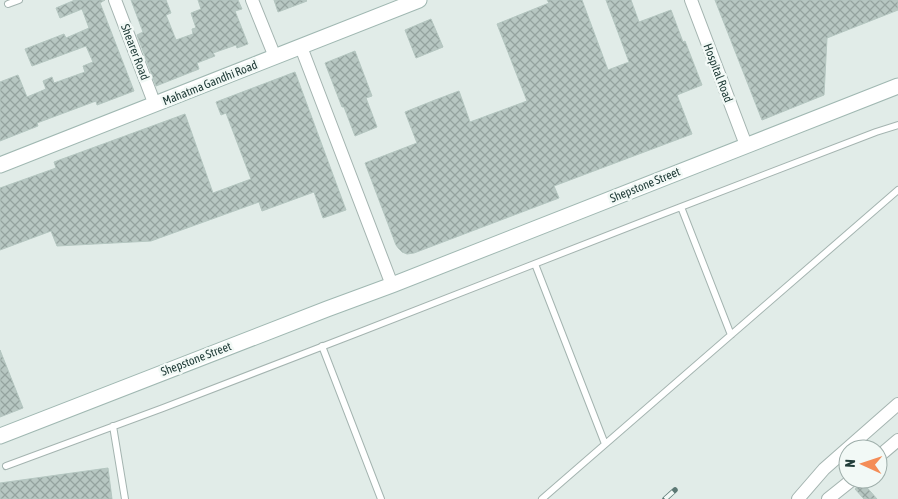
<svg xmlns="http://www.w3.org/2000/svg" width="898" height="499" viewBox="0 0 898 499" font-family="'Asap Condensed',sans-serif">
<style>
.building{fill:url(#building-cross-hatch);stroke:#b4c6c0}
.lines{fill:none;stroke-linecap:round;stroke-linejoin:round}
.lane-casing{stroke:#a4b4b0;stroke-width:8}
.street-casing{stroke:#a4b4b0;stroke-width:14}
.secondary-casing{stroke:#a0b8b2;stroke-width:17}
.lane{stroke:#fff;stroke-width:6}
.street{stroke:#fff;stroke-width:12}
.secondary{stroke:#fff;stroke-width:15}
.rail-casing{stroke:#5c7974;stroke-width:5.5}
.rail{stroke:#f2f9f6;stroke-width:4;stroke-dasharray:11;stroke-linecap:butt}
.labels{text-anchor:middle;stroke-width:5;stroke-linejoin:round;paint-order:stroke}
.street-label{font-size:12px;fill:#213d39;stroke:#f2f9f6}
</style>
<defs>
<pattern id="building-cross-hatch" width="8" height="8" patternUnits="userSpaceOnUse" patternTransform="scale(1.25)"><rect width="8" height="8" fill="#b7c7c2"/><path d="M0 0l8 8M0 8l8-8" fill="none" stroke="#94a39f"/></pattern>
</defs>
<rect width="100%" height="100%" fill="#e1ece8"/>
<path class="building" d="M75,0H105L100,3L134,91L97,105L96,101L37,123L38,126L0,141V82L18,75L27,97L46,89L43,81L52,77L54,83L85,72L83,66L93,62L86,46L32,66L25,49L64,34L66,38L89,28L82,9L60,18L56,8Z
M131,0H166L171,13L166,15L176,40L193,34L192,29L196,28L191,13L201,9L198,0H238L242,9L235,11L248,44L237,48L236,45L213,53L215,56L197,63L199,69L156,86L137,35L143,32Z
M274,0H306L307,1L278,12Z
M547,0H582L608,70L629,62L606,0H631L639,22L671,10L683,42L685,41L702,85L677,95L692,134L554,186L559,198L414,253L407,254L402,252L399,249L396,245L365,163L417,143L405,112L435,100L459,91L470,122L527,101L497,24L549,3Z
M715,0H898V10L827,38L824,95L762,120Z
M431,19L443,47L416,58L405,30Z
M355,51L372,96L366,98L377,127L355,136L344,107H342L325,63Z
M295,72L346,210L323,218L314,192L262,211L259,202L151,241L57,246L51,231L0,250V188L56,168L54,162L185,114L213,193L251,179L226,113L221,115L216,102Z
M0,350L23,408L0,417Z
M108,468L112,499H0V483Z
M863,483L877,499H864L855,489Z"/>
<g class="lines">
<defs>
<path id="lane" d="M8,4L19,0
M681,207L731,335
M535,264L605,444
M322,346L381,499
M113,426L125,499
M6,466L163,408L360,332L647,220L876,132L898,125
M542,499L898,190"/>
<path id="street" d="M115,0L155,105
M252,0L275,57
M691,0L746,145
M301,47L392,285
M878,457L898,440
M798,499L824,469L898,404
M828,499L853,479"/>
<path id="secondary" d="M0,165L419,0
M0,436L327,309L392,285L898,86"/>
</defs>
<use href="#lane" class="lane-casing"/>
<use href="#street" class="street-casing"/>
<use href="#secondary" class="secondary-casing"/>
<use href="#lane" class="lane"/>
<use href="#street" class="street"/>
<use href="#secondary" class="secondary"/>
<defs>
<path id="rail" d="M665,499L675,490"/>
</defs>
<use href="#rail" class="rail-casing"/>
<use href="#rail" class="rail"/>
</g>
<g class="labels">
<g class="street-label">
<text transform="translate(135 52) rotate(69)" y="4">Shearer Road</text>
<text transform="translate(718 73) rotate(69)" y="4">Hospital Road</text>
<text transform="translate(210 83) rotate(-22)" y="4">Mahatma Gandhi Road</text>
<text transform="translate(645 185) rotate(-22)" y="4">Shepstone Street</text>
<text transform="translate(196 359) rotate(-21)" y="4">Shepstone Street</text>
</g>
</g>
<g transform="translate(863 464) rotate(273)"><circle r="24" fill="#f2f9f6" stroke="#9eaeaa"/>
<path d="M0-4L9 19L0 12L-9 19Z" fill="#f48d57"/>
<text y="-8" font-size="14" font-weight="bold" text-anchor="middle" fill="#213d39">N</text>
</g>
</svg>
